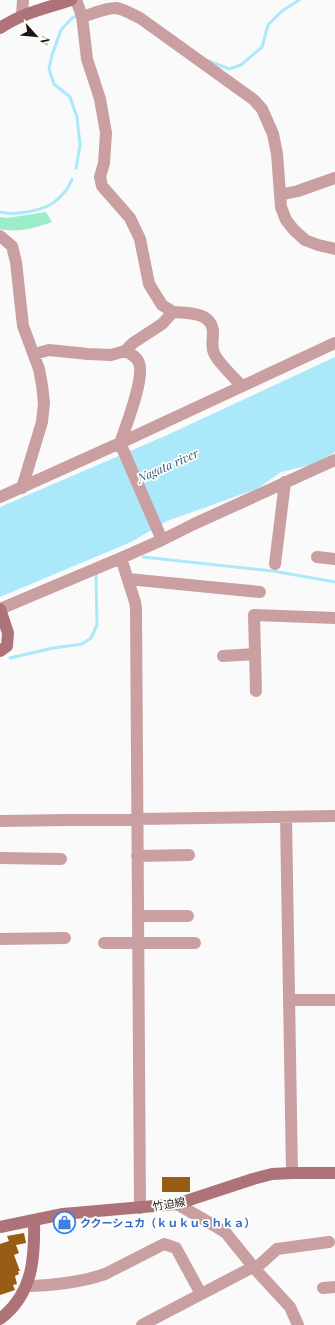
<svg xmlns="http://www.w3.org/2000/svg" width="335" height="1325" viewBox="0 0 335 1325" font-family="'Playfair Display','Noto Sans JP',serif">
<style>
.green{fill:#9cecc9}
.water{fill:#abe8fa}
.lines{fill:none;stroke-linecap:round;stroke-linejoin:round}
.stream{stroke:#abe8fa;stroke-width:3}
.building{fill:#975d14}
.street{stroke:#c99fa2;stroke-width:12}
.secondary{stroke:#ae7378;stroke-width:12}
.labels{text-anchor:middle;stroke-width:3.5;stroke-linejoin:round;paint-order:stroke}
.street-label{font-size:11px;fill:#1f150a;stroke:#fff}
.shop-label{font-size:11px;font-weight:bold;fill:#366cbe;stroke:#fff;text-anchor:start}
.water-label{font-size:12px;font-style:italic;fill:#2c5d6a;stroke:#fff}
</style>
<rect width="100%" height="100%" fill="#fafafa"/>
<path class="green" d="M46,212L52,222C34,228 19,233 0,229V217L7,218Z"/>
<path class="water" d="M335,357V452L315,464L281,472L257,489L167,521L131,542L0,597V507L165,436Z"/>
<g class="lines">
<path class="stream" d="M209,61L229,69L241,65L262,47L268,25L282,11L299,0
M76,168L80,145L77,117L70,97L54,84L49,69L52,55L61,30L72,18L79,15
M0,212C13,216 41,211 53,203C61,197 69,189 72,179
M143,557L273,571L335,582
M10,658L53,648L82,644L91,638L97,625L96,575"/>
</g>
<path class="building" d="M162,1177H190V1192H162Z
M24,1233L26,1243L16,1245L19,1253L14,1255L20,1271H18L19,1274L15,1276L17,1284L13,1285L15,1290L0,1295V1244L9,1241L7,1236Z"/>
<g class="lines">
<path class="street" d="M76,0L82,16L87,59L100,99L106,133L104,163L100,177L102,186L130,218L140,239L149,284L162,305L173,312
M22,15L23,0
M82,17C92,14 105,8 116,8C124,9 133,15 140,18L254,100L262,109L273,134L277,154L281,207L286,220L294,230L305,240L318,245L335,249
M280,195L298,191L335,178
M0,236L12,246L16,262L23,326L39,369L42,385L44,403L42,422L22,488
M125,351C131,354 137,357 139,363C145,378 126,426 120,443L162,540
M34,354L49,350L88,354L111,355L125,351L133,343L162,324L173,312C188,313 212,312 213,332C213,339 211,346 214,353C217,361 235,379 242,386
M0,497L120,443L335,343
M317,557L335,559
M121,558L135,602L136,608L140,1208
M275,564L285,482
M128,579L260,592
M0,609L121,558L162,540L194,524L335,460
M223,656L255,654
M256,691L254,615L335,618
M286,817L292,1173
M0,821L335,816
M137,856L189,855
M0,858L61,859
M138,916H188
M0,939L65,938
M104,943H195
M289,1000H335
M177,1204L215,1226L226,1233L255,1269L290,1307L298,1325
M255,1269L277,1249L329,1242
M26,1286C50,1286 82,1282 105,1274L164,1244L176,1248L201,1294
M323,1288L335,1287
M142,1325L253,1267"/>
<path class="secondary" d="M0,28C22,13 47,8 71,0
M0,609L8,633L7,646L0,651
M0,1227L63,1214L177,1204L253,1179L272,1174L292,1173H335
M0,1319C33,1294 35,1258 34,1220"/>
</g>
<defs>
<symbol id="shop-ring" viewBox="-11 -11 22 22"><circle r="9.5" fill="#fff" stroke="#3f7fe0" stroke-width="1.5"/><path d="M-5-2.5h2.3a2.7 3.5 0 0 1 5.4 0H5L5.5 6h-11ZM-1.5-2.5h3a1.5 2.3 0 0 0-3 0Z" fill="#3f7fe0"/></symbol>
</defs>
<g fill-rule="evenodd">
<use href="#shop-ring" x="52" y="1210" width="25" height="25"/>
</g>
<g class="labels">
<g class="street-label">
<text transform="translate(169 1204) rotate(-9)" y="4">竹迫線</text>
</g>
<g class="shop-label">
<text x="80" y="1227">ククーシュカ（ｋｕｋｕｓｈｋａ）</text>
</g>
<g class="water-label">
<text transform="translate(168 466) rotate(-24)" y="4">Nagata river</text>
</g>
</g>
<g transform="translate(36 36) rotate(117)" stroke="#ffffff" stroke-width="3" paint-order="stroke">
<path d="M0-3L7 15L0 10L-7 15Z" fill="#1f150a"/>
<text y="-6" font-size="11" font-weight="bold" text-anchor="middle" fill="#1f150a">N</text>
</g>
</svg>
